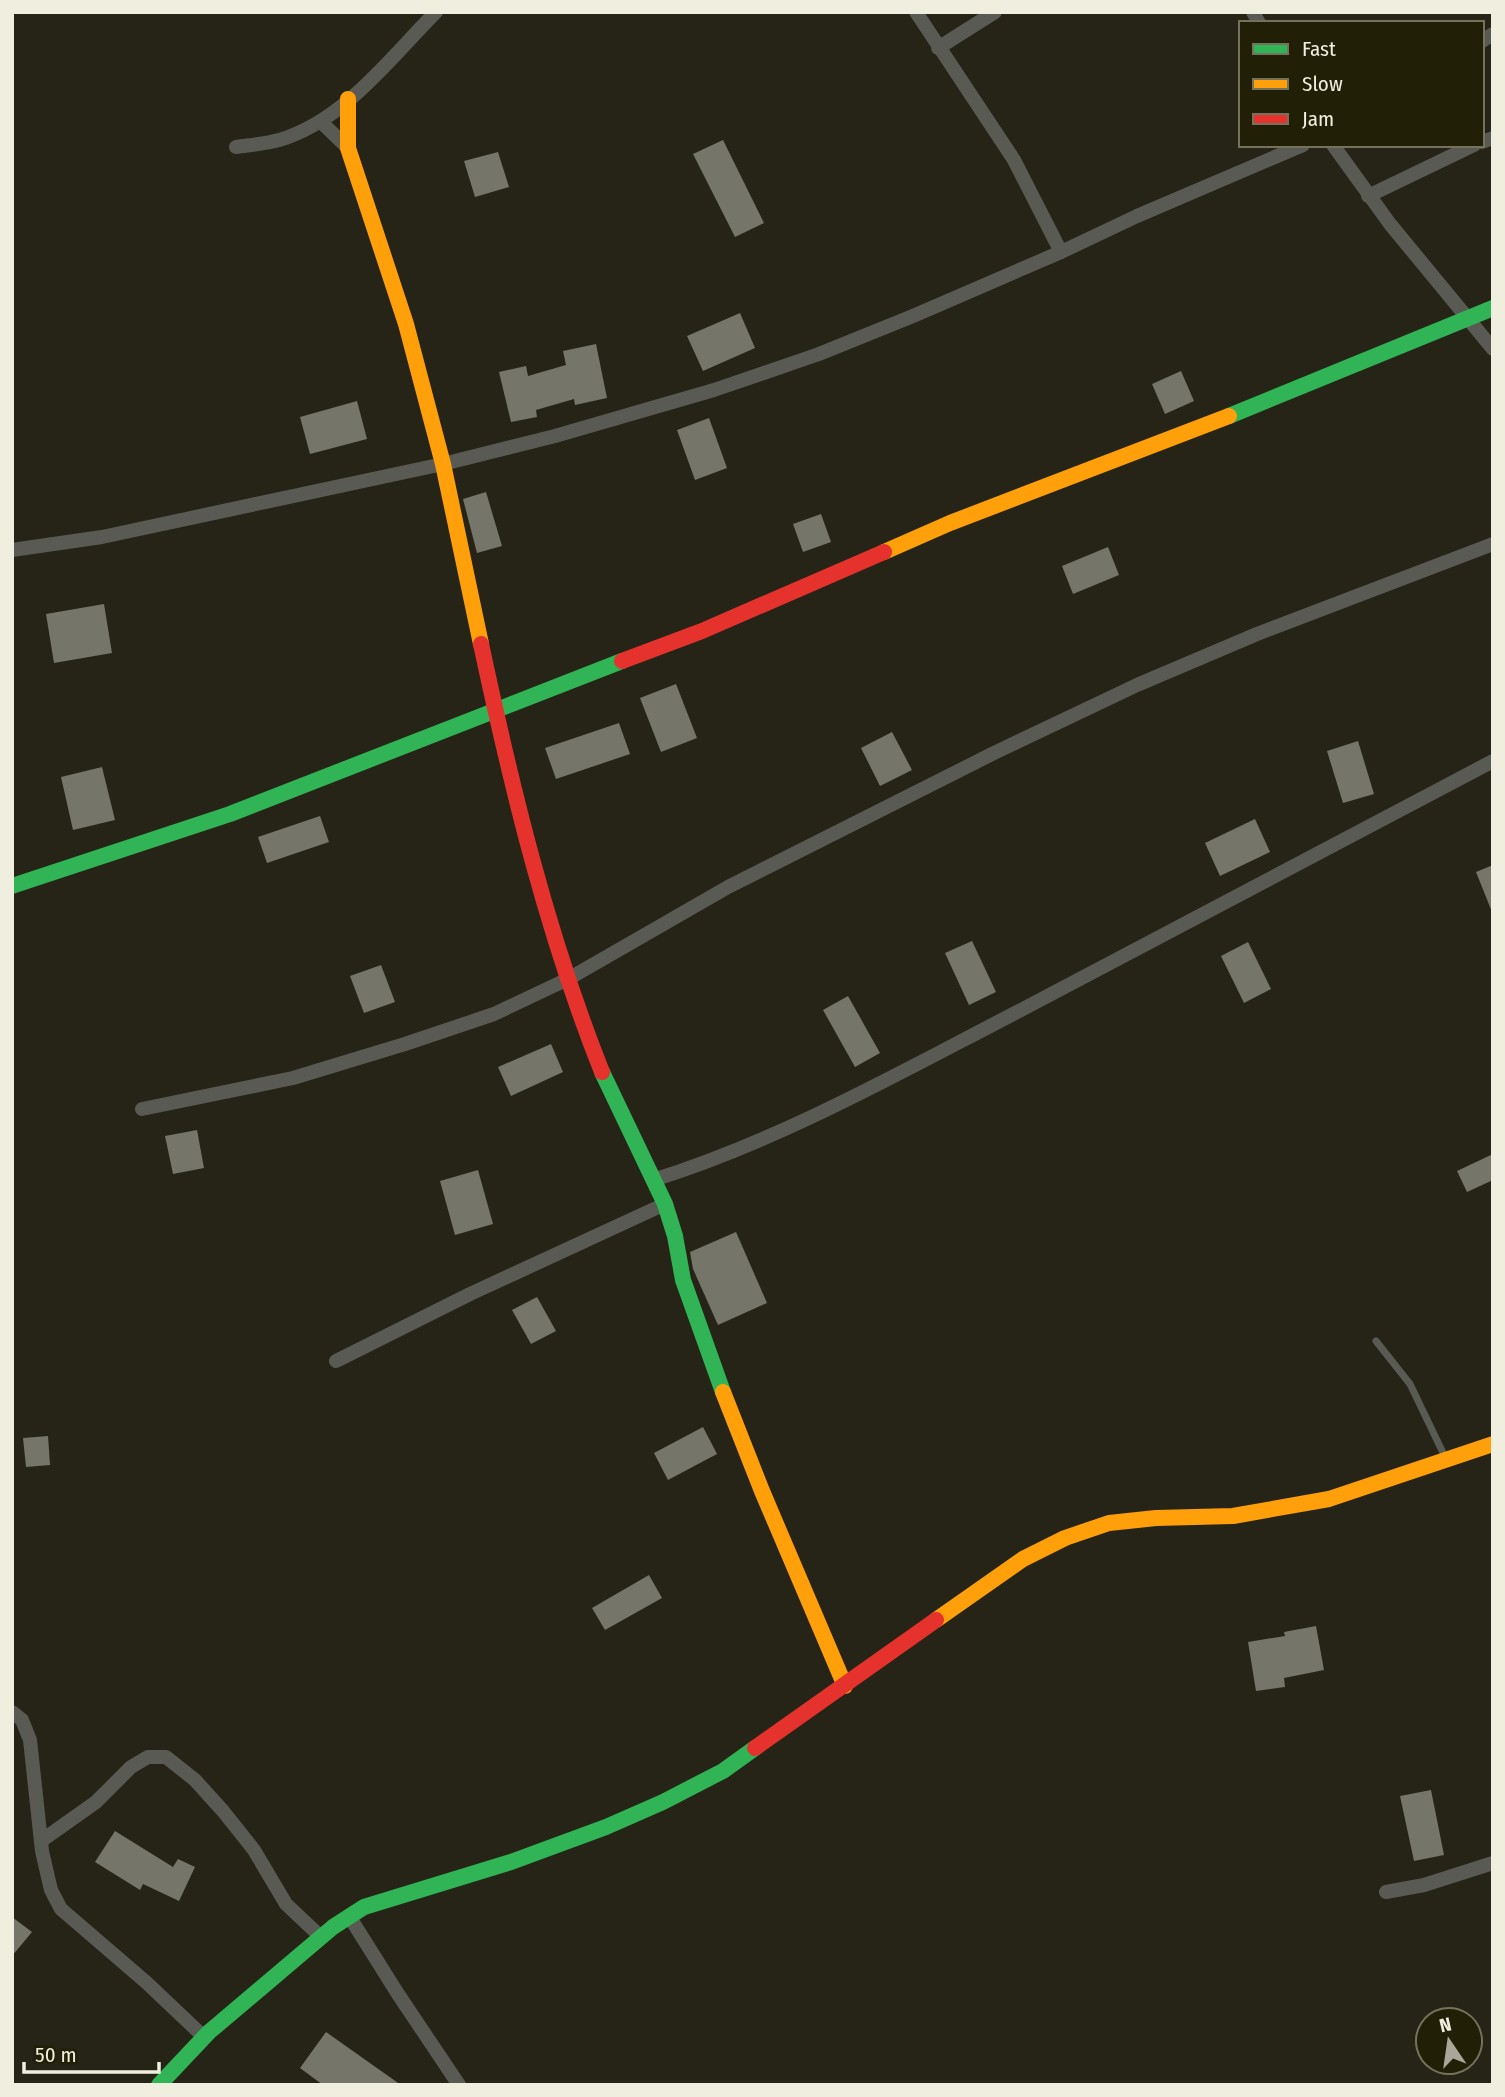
<svg xmlns="http://www.w3.org/2000/svg" width="1505" height="2097" viewBox="0 0 1505 2097" font-family="'Fira Sans Condensed',sans-serif">
<style>
.building{fill:#76756a}
.lines{fill:none;stroke-linecap:round;stroke-linejoin:round}
.lane{stroke:#5a5a54;stroke-width:7}
.street{stroke:#5a5a54;stroke-width:14}
.fast{stroke:#30b455;stroke-width:16}
.slow{stroke:#ff9f0a;stroke-width:16}
.jam{stroke:#e5322d;stroke-width:16}
</style>
<rect width="100%" height="100%" fill="#252417"/>
<g class="building">
<polygon points="723,140 764,223 735,237 693,154"/>
<polygon points="498,152 509,187 475,197 464,161"/>
<polygon points="740,313 755,348 703,371 687,336"/>
<polygon points="596,344 607,398 575,405 574,399 536,410 537,417 511,422 499,372 526,366 528,376 566,365 563,351"/>
<polygon points="1181,371 1194,401 1165,414 1152,384"/>
<polygon points="357,401 367,439 310,454 300,417"/>
<polygon points="709,418 727,468 695,480 677,430"/>
<polygon points="486,492 502,546 477,553 463,499"/>
<polygon points="821,514 831,542 803,552 793,524"/>
<polygon points="1108,547 1119,575 1073,594 1062,566"/>
<polygon points="104,604 112,653 54,663 46,614"/>
<polygon points="676,684 697,738 661,752 640,698"/>
<polygon points="619,723 630,754 556,779 545,748"/>
<polygon points="892,732 912,770 880,786 861,748"/>
<polygon points="1358,741 1374,794 1343,803 1327,751"/>
<polygon points="102,767 115,820 73,830 61,777"/>
<polygon points="320,816 329,842 267,863 258,837"/>
<polygon points="1255,819 1270,852 1220,876 1205,843"/>
<polygon points="1493,865 1493,912 1492,912 1476,872"/>
<polygon points="972,941 996,992 969,1005 945,953"/>
<polygon points="1248,942 1271,989 1244,1003 1221,956"/>
<polygon points="381,965 395,1002 364,1013 350,976"/>
<polygon points="848,996 880,1053 855,1067 823,1010"/>
<polygon points="551,1044 563,1072 511,1096 498,1067"/>
<polygon points="197,1130 204,1168 173,1174 165,1136"/>
<polygon points="1493,1154 1493,1180 1467,1192 1457,1171"/>
<polygon points="478,1170 493,1224 455,1235 440,1181"/>
<polygon points="736,1232 767,1303 718,1325 693,1269 690,1252"/>
<polygon points="537,1297 556,1331 531,1344 512,1310"/>
<polygon points="703,1427 717,1454 668,1480 654,1453"/>
<polygon points="48,1436 50,1465 26,1467 23,1438"/>
<polygon points="649,1575 662,1598 605,1630 592,1608"/>
<polygon points="1316,1626 1324,1670 1284,1678 1285,1687 1256,1691 1248,1642 1285,1636 1284,1632"/>
<polygon points="1431,1790 1444,1855 1414,1861 1400,1796"/>
<polygon points="115,1831 173,1867 178,1859 195,1867 179,1901 143,1884 140,1890 95,1862"/>
<polygon points="12,1917 32,1932 12,1956"/>
<polygon points="326,2032 401,2085 323,2085 300,2068"/>
</g>
<g class="lines">
<polyline class="lane" points="1376,1341 1410,1384 1446,1459"/>
<g class="street">
<polyline points="916,12 1014,160 1061,252"/>
<polyline points="1253,12 1259,23"/>
<polyline points="1482,41 1493,34"/>
<polyline points="938,48 995,12"/>
<polyline points="321,122 348,148"/>
<polyline points="1482,142 1493,138"/>
<polyline points="1333,145 1390,224 1493,349"/>
<path d="M 236,147 C 250,145 265,144 279,140 C 344,121 390,58 436,12"/>
<polyline points="1368,196 1474,145"/>
<polyline points="12,550 102,537 443,464 555,436 714,390 819,354 913,316 1061,252 1137,216 1303,145"/>
<polyline points="142,1109 293,1078 405,1044 494,1014 568,979 728,887 994,753 1137,685 1257,634 1493,544"/>
<path d="M 653,1180 C 781,1140 901,1072 1019,1011 C 1177,928 1335,845 1493,761"/>
<polyline points="336,1361 470,1294 665,1204"/>
<polyline points="12,1712 22,1720 30,1740 42,1851 51,1890 61,1909 147,1983 204,2037"/>
<polyline points="41,1841 96,1802 131,1767 148,1757 166,1757 195,1780 223,1811 254,1850 286,1904 321,1937"/>
<polyline points="1386,1892 1424,1885 1493,1863"/>
<polyline points="349,1916 398,1994 459,2085"/>
</g>
<g class="fast">
<polyline points="1229,416 1493,308"/>
<polyline points="12,886 230,814 622,661"/>
<polyline points="602,1072 665,1204 675,1236 683,1280 723,1392"/>
<polyline points="159,2085 209,2032 333,1927 364,1907 511,1862 606,1827 663,1802 723,1771 755,1748"/>
</g>
<g class="slow">
<polyline points="348,99 348,148 406,324 443,464 481,644"/>
<polyline points="884,552 950,523 1229,416"/>
<polyline points="723,1392 762,1491 845,1686"/>
<polyline points="936,1620 1023,1559 1065,1538 1109,1523 1156,1518 1233,1516 1329,1499 1493,1444"/>
</g>
<g class="jam">
<path d="M 481,644 C 512,789 547,934 602,1072"/>
<polyline points="622,661 702,631 884,552"/>
<polyline points="755,1748 936,1620"/>
</g>
</g>
<rect width="1505" height="2097" fill="none" stroke="#efeedf" stroke-width="28"/>
<rect x="1239" y="21" width="245" height="126" fill="#221f07" stroke="#74725d" stroke-width="2"/>
<rect x="1253" y="44" width="35" height="10" fill="#30b455" stroke="#74725d" stroke-width="2"/>
<text x="1302" y="56" font-size="21" fill="#efeedf">Fast</text>
<rect x="1253" y="79" width="35" height="10" fill="#ff9f0a" stroke="#74725d" stroke-width="2"/>
<text x="1302" y="91" font-size="21" fill="#efeedf">Slow</text>
<rect x="1253" y="114" width="35" height="10" fill="#e5322d" stroke="#74725d" stroke-width="2"/>
<text x="1302" y="126" font-size="21" fill="#efeedf">Jam</text>
<g transform="translate(1449 2041) rotate(347)"><circle r="33" fill="#221f07" stroke="#74725d" stroke-width="2"/>
<path d="M0-5L12 26L0 18L-12 26Z" fill="#a8a799"/>
<text y="-10" font-size="19" font-weight="bold" text-anchor="middle" fill="#efeedf">N</text>
</g>
<path d="M24 2062v10h135v-10" fill="none" stroke="#efeedf" stroke-width="3.5"/>
<text x="35" y="2062" font-size="21" fill="#efeedf" stroke="#221f07" stroke-width="5" paint-order="stroke">50 m</text>
</svg>
